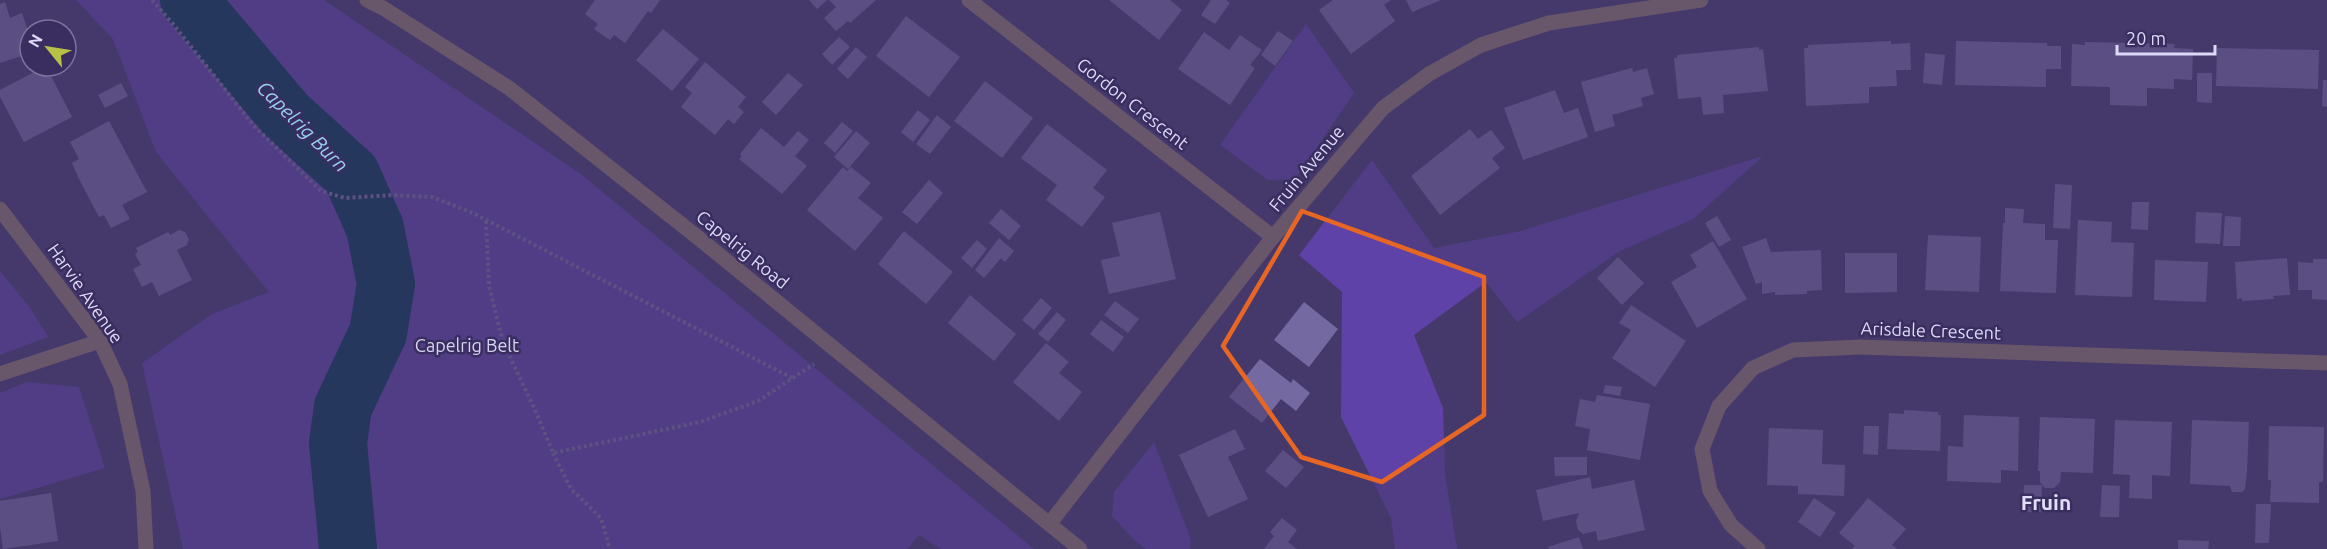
<svg xmlns="http://www.w3.org/2000/svg" width="2327" height="549" viewBox="0 0 2327 549" font-family="Ubuntu,sans-serif">
<style>
.green{fill:#5f42a7}
.lines{fill:none;stroke-linecap:round;stroke-linejoin:round}
.river{stroke:#00354c;stroke-width:58}
.building{fill:#7469a1}
.path{stroke:#7a709c;stroke-width:4;stroke-dasharray:3 3;stroke-linecap:butt}
.minor{stroke:#937a6b;stroke-width:15}
.marked{fill:none;stroke:#e76624;stroke-width:4.5;stroke-linejoin:round}
.labels{text-anchor:middle;dominant-baseline:central;stroke-width:5;stroke-linejoin:round;paint-order:stroke}
.street-label{font-size:18px;fill:#ded9f8;stroke:#3a2e60}
.park-label{font-size:18px;fill:#d8d4f0;stroke:#3a2e60}
.water-label{font-size:20px;font-style:italic;fill:#94d1f2;stroke:#3a2e60}
.quarter-label{font-size:21px;font-weight:bold;fill:#e1def7;stroke:#3a2e60}
</style>
<rect width="100%" height="100%" fill="#45396c"/>
<g class="green">
<polygon points="76,0 324,0 582,175 1034,549 941,549 919,535 907,549 183,549 142,363 212,314 269,292 156,152 113,39"/>
<polygon points="1306,24 1354,93 1295,179 1268,180 1220,145"/>
<polygon points="1763,156 1693,219 1620,251 1517,322 1486,282 1414,335 1443,408 1445,474 1457,549 1395,549 1391,518 1341,417 1342,292 1299,255 1372,160 1434,248 1521,231"/>
<polygon points="0,271 31,309 48,337 0,355"/>
<polygon points="27,382 79,387 105,468 0,499 0,393"/>
<polygon points="1154,442 1191,540 1190,549 1146,549 1134,540 1112,516 1114,492"/>
</g>
<g class="lines">
<polyline class="river" points="189,0 286,115 351,174 375,228 386,284 378,333 343,407 338,443 348,549"/>
</g>
<g class="building">
<polygon points="595,0 660,0 651,13 648,11 625,43 614,35 610,40 594,29 598,24 585,14"/>
<polygon points="809,0 827,0 817,9"/>
<polygon points="829,0 876,0 850,23 848,21 836,31 824,18 836,7"/>
<polygon points="1109,0 1170,0 1182,10 1159,40"/>
<polygon points="1211,0 1226,0 1230,3 1215,24 1201,15"/>
<polygon points="1333,0 1391,0 1384,5 1395,21 1351,54 1319,10"/>
<polygon points="1406,0 1441,0 1412,12"/>
<polygon points="5,2 10,18 22,13 30,37 30,53 0,63 0,4"/>
<polygon points="906,16 960,57 929,97 876,56"/>
<polygon points="663,29 699,59 672,91 636,60"/>
<polygon points="1278,31 1293,41 1275,66 1261,55"/>
<polygon points="1204,32 1229,50 1240,35 1262,50 1250,65 1255,68 1230,105 1178,69"/>
<polygon points="839,37 850,47 832,65 822,54"/>
<polygon points="1891,41 1891,44 1910,43 1911,70 1896,70 1897,86 1869,87 1869,103 1806,106 1804,48 1808,48 1808,45"/>
<polygon points="1956,41 2047,43 2047,46 2061,46 2061,69 2046,69 2046,87 1955,85"/>
<polygon points="2085,42 2175,44 2174,48 2193,49 2192,80 2174,79 2174,89 2147,88 2147,106 2110,105 2110,87 2071,86 2072,44 2085,45"/>
<polygon points="856,47 867,57 848,79 837,69"/>
<polygon points="1759,47 1759,50 1763,49 1768,91 1723,95 1724,113 1703,115 1701,97 1678,99 1674,58 1677,58 1677,55"/>
<polygon points="2217,48 2319,50 2318,89 2216,86"/>
<polygon points="1925,53 1945,55 1942,85 1923,83"/>
<polygon points="705,62 746,97 738,107 744,112 734,124 728,119 715,135 681,107 692,93 685,87"/>
<polygon points="46,66 72,117 24,142 0,97 0,90"/>
<polygon points="1632,68 1633,72 1647,68 1654,94 1641,98 1643,106 1612,115 1615,126 1595,132 1581,82"/>
<polygon points="788,73 803,85 776,115 762,102"/>
<polygon points="2197,73 2212,73 2212,103 2197,102"/>
<polygon points="2323,80 2327,80 2327,107 2322,106"/>
<polygon points="985,81 1033,118 1002,158 954,121"/>
<polygon points="121,83 128,96 105,108 98,95"/>
<polygon points="1555,90 1564,113 1578,108 1588,137 1523,160 1504,108"/>
<polygon points="918,110 930,120 913,142 901,132"/>
<polygon points="937,115 951,127 930,154 916,144"/>
<polygon points="109,121 147,192 122,205 130,219 111,228 104,215 99,217 79,179 72,163 79,159 70,142"/>
<polygon points="842,122 853,131 835,153 824,143"/>
<polygon points="1047,124 1107,170 1093,188 1105,197 1082,227 1046,200 1057,185 1021,158"/>
<polygon points="761,128 784,147 798,131 809,140 795,156 807,166 782,194 739,159 742,156 740,154"/>
<polygon points="1470,129 1478,139 1491,130 1505,148 1492,158 1500,168 1440,215 1411,176"/>
<polygon points="856,131 870,143 848,169 834,157"/>
<polygon points="843,167 847,171 851,167 871,183 858,198 883,218 855,251 807,210"/>
<polygon points="929,180 943,193 917,224 902,212"/>
<polygon points="2055,184 2072,185 2070,229 2053,228"/>
<polygon points="2132,202 2149,202 2148,230 2131,229"/>
<polygon points="2005,208 2024,209 2023,223 2045,224 2045,240 2058,240 2056,293 2000,291 2003,223 2005,223"/>
<polygon points="1001,209 1021,226 1009,240 989,223"/>
<polygon points="1160,212 1176,279 1109,294 1101,260 1120,256 1112,223"/>
<polygon points="2196,212 2222,213 2220,244 2195,243"/>
<polygon points="1717,216 1731,240 1719,247 1705,223"/>
<polygon points="2225,216 2241,217 2240,246 2223,246"/>
<polygon points="2078,220 2112,222 2111,242 2134,243 2132,297 2075,295"/>
<polygon points="179,230 185,232 189,239 187,245 177,250 192,280 159,296 152,282 142,287 133,269 141,265 135,254 138,252 136,248 168,232 170,235"/>
<polygon points="904,231 953,272 926,304 878,264"/>
<polygon points="1928,235 1981,237 1979,292 1925,290"/>
<polygon points="999,238 1014,251 1005,262 1001,258 984,278 975,270"/>
<polygon points="1766,238 1771,252 1821,250 1822,290 1807,291 1807,294 1775,295 1775,292 1762,294 1762,282 1756,284 1742,247"/>
<polygon points="977,240 987,249 972,268 961,258"/>
<polygon points="1713,241 1747,299 1697,328 1671,282 1697,267 1690,255"/>
<polygon points="1845,253 1897,253 1897,292 1845,293"/>
<polygon points="1618,257 1644,283 1622,305 1597,278"/>
<polygon points="2287,258 2290,295 2273,296 2274,299 2242,301 2242,298 2237,299 2235,262"/>
<polygon points="2313,259 2327,259 2327,300 2312,299 2312,290 2298,290 2298,262 2313,263"/>
<polygon points="2155,260 2208,262 2206,302 2154,300"/>
<polygon points="970,295 1016,334 994,361 948,323"/>
<polygon points="1041,298 1052,308 1034,330 1022,320"/>
<polygon points="1115,301 1139,319 1128,333 1104,315"/>
<polygon points="1304,302 1338,329 1309,367 1274,340"/>
<polygon points="1631,305 1686,341 1655,387 1612,358 1631,330 1619,323"/>
<polygon points="1057,312 1066,320 1048,342 1038,334"/>
<polygon points="1101,320 1124,337 1113,352 1090,334"/>
<polygon points="1046,343 1069,362 1059,373 1082,392 1059,421 1013,382"/>
<polygon points="1260,359 1291,383 1293,379 1310,393 1296,411 1281,399 1262,423 1229,397"/>
<polygon points="1605,385 1622,387 1620,396 1603,393"/>
<polygon points="1597,395 1650,404 1640,460 1587,450 1590,429 1575,426 1580,399 1595,402"/>
<polygon points="1904,410 1938,412 1938,415 1941,415 1940,451 1887,449 1889,413 1904,414"/>
<polygon points="1964,415 2019,417 2018,471 2001,470 2001,483 1947,481 1948,446 1963,447"/>
<polygon points="2040,417 2095,419 2093,473 2061,472 2060,482 2054,488 2045,488 2040,482 2040,471 2038,471"/>
<polygon points="2115,420 2172,422 2170,476 2152,475 2152,499 2129,498 2130,475 2113,474"/>
<polygon points="2192,420 2249,422 2247,472 2245,489 2242,492 2232,492 2230,486 2190,484"/>
<polygon points="1864,426 1879,426 1878,455 1863,454"/>
<polygon points="2269,426 2324,427 2323,482 2319,482 2319,503 2270,502 2271,480 2268,480"/>
<polygon points="1769,428 1823,430 1822,464 1845,465 1844,496 1798,494 1798,486 1767,485"/>
<polygon points="1235,429 1245,449 1228,457 1248,499 1208,517 1179,455"/>
<polygon points="1283,450 1304,467 1286,488 1265,471"/>
<polygon points="1554,457 1587,457 1587,475 1555,476"/>
<polygon points="1590,477 1592,489 1634,480 1645,530 1598,541 1596,531 1583,534 1578,530 1576,521 1579,513 1543,521 1536,490"/>
<polygon points="2024,485 2042,485 2041,512 2023,512"/>
<polygon points="2102,485 2120,486 2119,517 2100,517"/>
<polygon points="51,493 58,541 3,549 0,527 0,501"/>
<polygon points="1814,498 1836,513 1820,537 1798,522"/>
<polygon points="1868,498 1906,529 1892,545 1897,549 1852,549 1855,546 1839,533"/>
<polygon points="2256,504 2271,504 2269,543 2255,543"/>
<polygon points="1282,518 1297,530 1288,542 1297,549 1264,549 1274,536 1270,532"/>
<polygon points="1579,537 1583,549 1549,549 1548,547"/>
<polygon points="2178,540 2209,541 2208,549 2178,549"/>
</g>
<g class="lines">
<g class="path">
<polyline points="152,0 173,24 254,126 321,191 345,198 393,195 432,197 473,213 792,378"/>
<polyline points="486,221 489,286 503,342 536,412 553,453 700,422 758,401 814,364"/>
<polyline points="553,453 571,489 601,518 610,549"/>
</g>
<g class="minor">
<polyline points="367,0 383,8 509,88 696,236 1080,549"/>
<polyline points="969,0 1273,237"/>
<polyline points="0,209 100,341 120,384 143,491 146,549"/>
<polyline points="0,374 100,341"/>
<polyline points="1050,523 1273,237 1383,108 1429,74 1481,45 1549,23 1701,0"/>
<polyline points="1758,549 1731,525 1710,491 1702,449 1719,406 1753,368 1793,350 1860,347 2327,363"/>
</g>
</g>
<path d="M0 0H2327V549H0ZM 1302,211 L 1484,277 L 1484,415 L 1382,482 L 1301,457 L 1223,346 Z" fill="#45396c" fill-opacity=".55" fill-rule="evenodd"/>
<path class="marked" d="M 1302,211 L 1484,277 L 1484,415 L 1382,482 L 1301,457 L 1223,346 Z"/>
<g class="labels">
<g class="street-label">
<text transform="translate(1133 103) rotate(38)">Gordon Crescent</text>
<text transform="translate(1306 168) rotate(-50)">Fruin Avenue</text>
<text transform="translate(743 249) rotate(39)">Capelrig Road</text>
<text transform="translate(86 293) rotate(55)">Harvie Avenue</text>
<text transform="translate(1931 330) rotate(2)">Arisdale Crescent</text>
</g>
<g class="park-label">
<text x="467" y="345">Capelrig Belt</text>
</g>
<g class="water-label">
<text transform="translate(303 126) rotate(45)">Capelrig Burn</text>
</g>
<g class="quarter-label">
<text x="2046" y="502">Fruin</text>
</g>
</g>
<g transform="translate(48 48) rotate(300)"><circle r="28" fill="#3a2e60" stroke="#7c729d" stroke-width="1.5"/>
<path d="M0-4.5L10 22L0 15L-10 22Z" fill="#b9c046"/>
<text y="-9" font-size="16" font-weight="bold" text-anchor="middle" fill="#ded9f8">N</text>
</g>
<path d="M2117 45v9h98v-9" fill="none" stroke="#ded9f8" stroke-width="3"/>
<text x="2126" y="45" font-size="18" fill="#ded9f8" stroke="#3a2e60" stroke-width="4.5" paint-order="stroke">20 m</text>
</svg>
